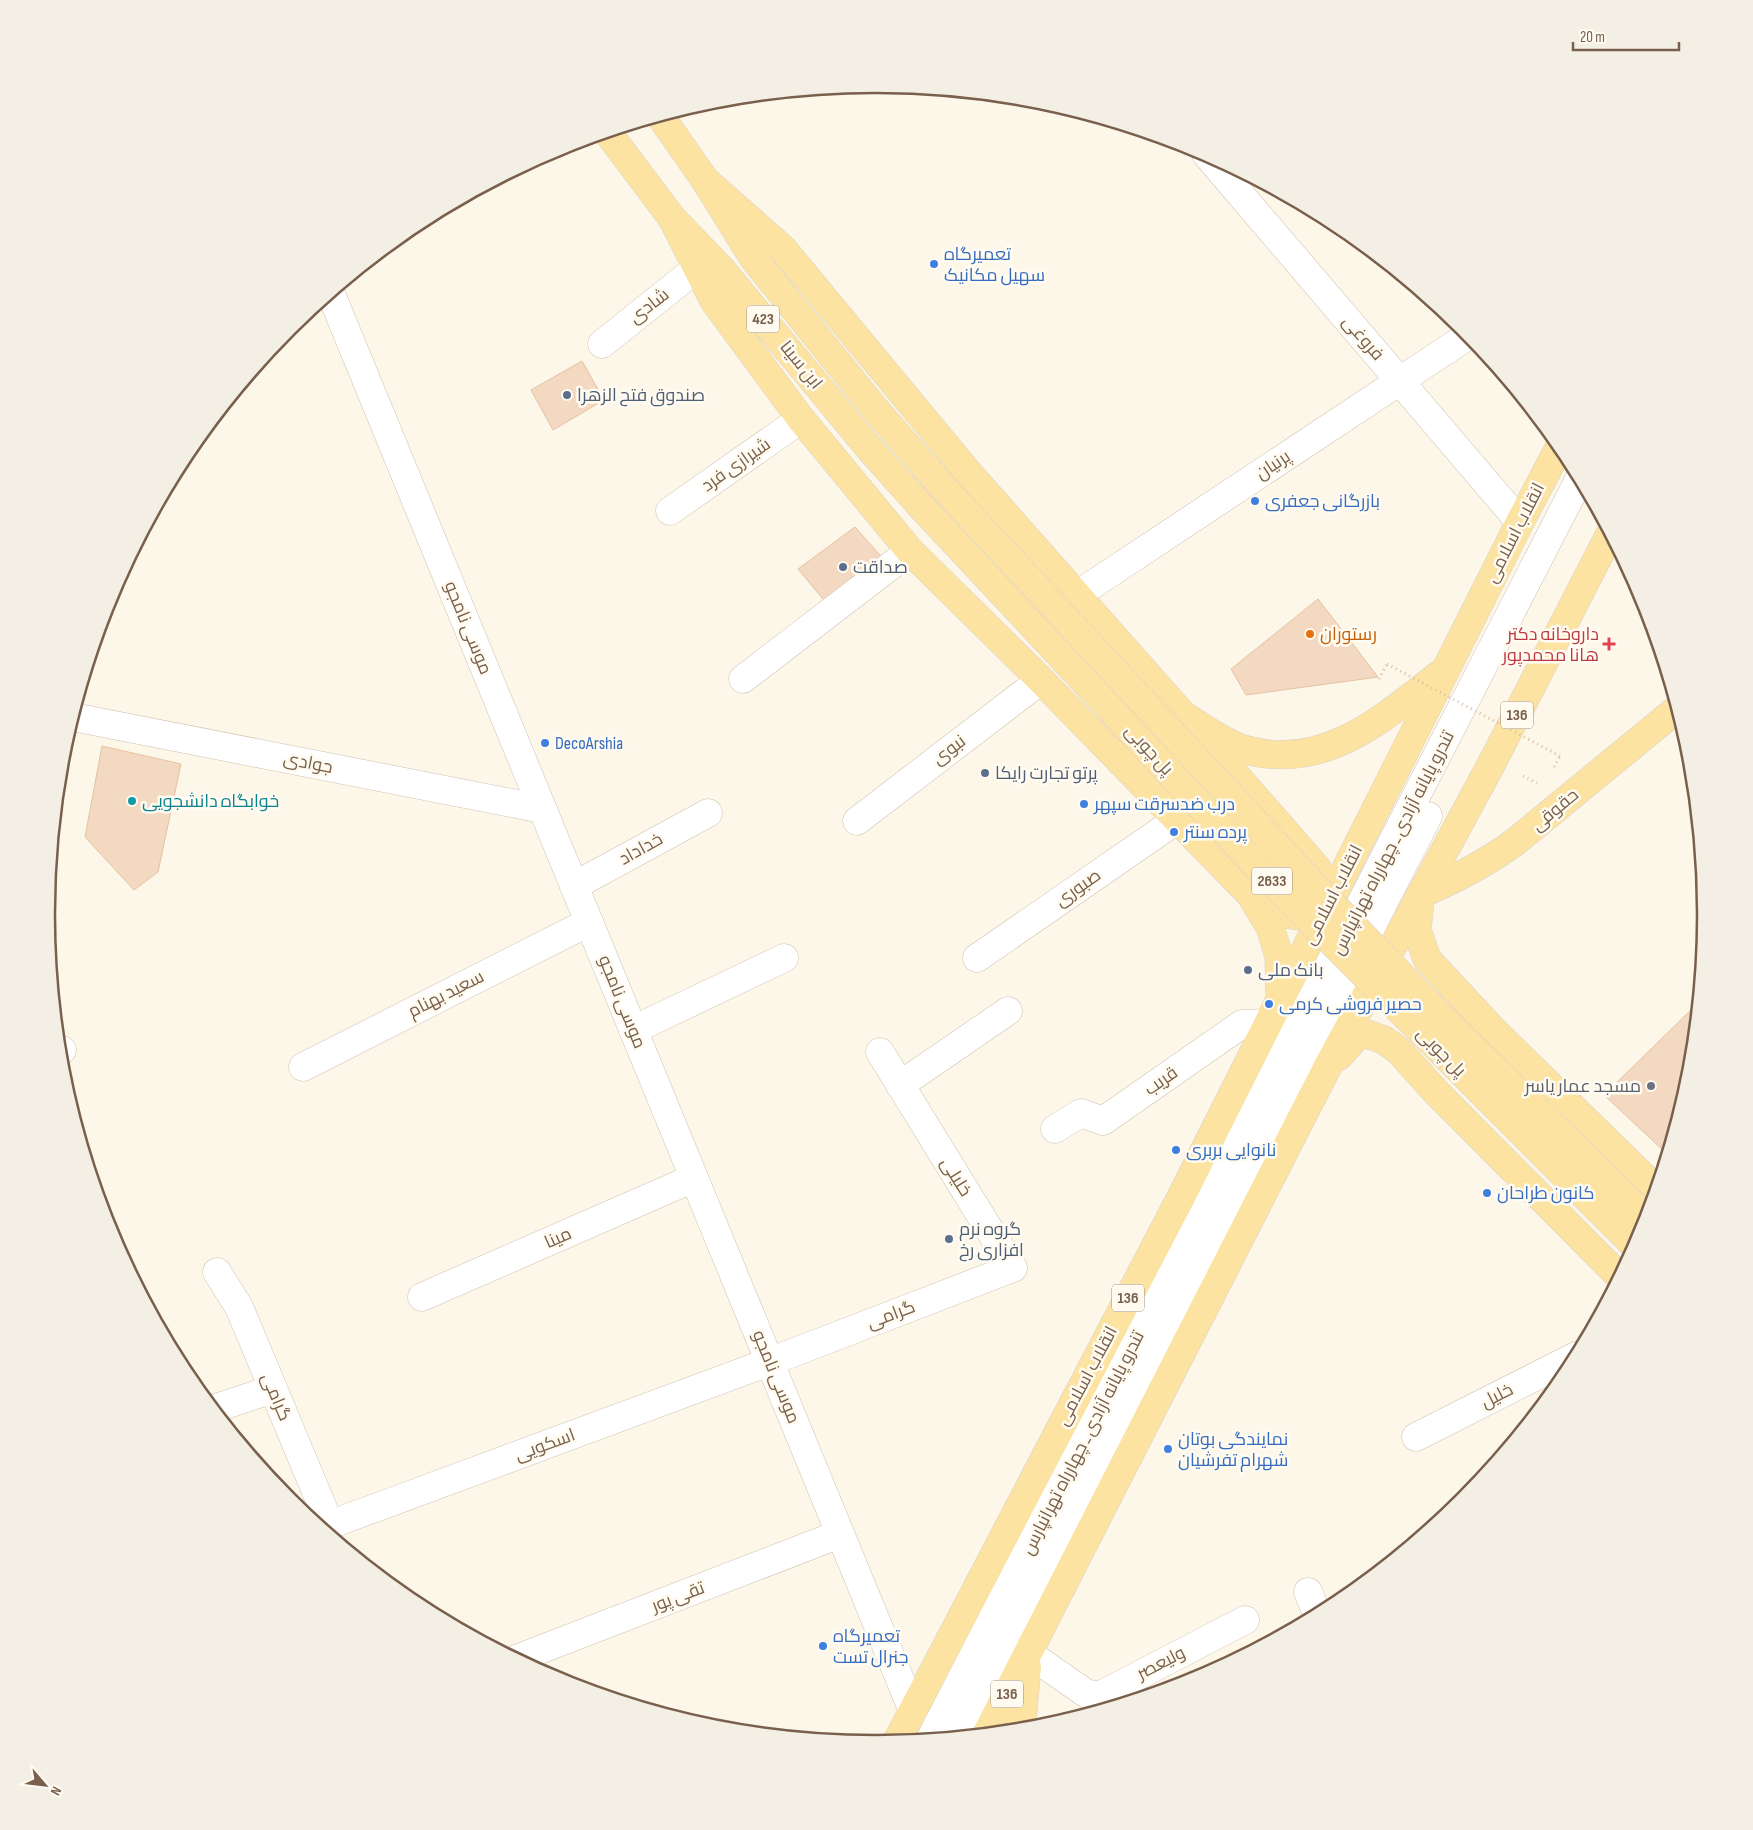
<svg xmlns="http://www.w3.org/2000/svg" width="1753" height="1830" viewBox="0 0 1753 1830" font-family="'Sofia Sans Condensed',Cairo,sans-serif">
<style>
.building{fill:#f3d9c1;stroke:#e6c2a1}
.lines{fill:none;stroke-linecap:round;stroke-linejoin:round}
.minor-casing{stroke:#d0c0ae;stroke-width:29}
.major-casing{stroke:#d9d2cd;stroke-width:29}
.path{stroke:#d9bda3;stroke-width:3;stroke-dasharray:1 4;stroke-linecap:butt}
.minor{stroke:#fff;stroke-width:28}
.major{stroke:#fce3a2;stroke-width:28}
.major-bridge-casing{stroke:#d9d2cd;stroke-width:29;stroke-linecap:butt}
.path-bridge{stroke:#d9bda3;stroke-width:3;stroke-dasharray:1 4;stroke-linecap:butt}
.major-bridge{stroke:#fce3a2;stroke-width:28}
.shop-dot{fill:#3f7fe0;stroke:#fffbf1;stroke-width:2}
.service-dot{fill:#5c6f8a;stroke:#fffbf1;stroke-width:2}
.food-dot{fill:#e8710a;stroke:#fffbf1;stroke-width:2}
.health-dot{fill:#e0444e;stroke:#fffbf1;stroke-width:2}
.culture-dot{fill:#0f9aa8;stroke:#fffbf1;stroke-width:2}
.worship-dot{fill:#6b7280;stroke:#fffbf1;stroke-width:2}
.labels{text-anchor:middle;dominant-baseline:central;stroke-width:5;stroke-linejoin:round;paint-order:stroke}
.shield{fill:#fffbf1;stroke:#a18e7e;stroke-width:1}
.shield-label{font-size:16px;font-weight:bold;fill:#79604c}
.shop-label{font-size:18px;fill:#366cbe;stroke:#fffbf1;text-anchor:start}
.street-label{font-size:18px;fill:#79604c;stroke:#fffbf1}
.service-label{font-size:18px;fill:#4e5e75;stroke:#fffbf1;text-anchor:start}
.food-label{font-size:18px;fill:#c56008;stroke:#fffbf1;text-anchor:start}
.health-label{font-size:18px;fill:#be3a42;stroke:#fffbf1;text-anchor:end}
.culture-label{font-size:18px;fill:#0d838f;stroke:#fffbf1;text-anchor:start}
.worship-label{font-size:18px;fill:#5b616d;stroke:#fffbf1;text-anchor:end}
.rim{fill:none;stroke:#79604c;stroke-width:2.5}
</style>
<rect width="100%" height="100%" fill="#fdf7ea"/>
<g class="building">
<polygon points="582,361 604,400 553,430 531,390"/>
<polygon points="855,527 888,564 832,610 798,569"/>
<polygon points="1318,599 1378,677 1246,695 1231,669"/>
<polygon points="102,746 181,764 158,872 134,890 85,837"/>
<polygon points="1698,1003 1691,1077 1667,1154 1604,1095"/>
</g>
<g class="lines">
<g class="minor-casing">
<g id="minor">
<polyline points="1206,154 1520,522"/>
<polyline points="331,294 913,1711"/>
<polyline points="602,344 697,268"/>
<polyline points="670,511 801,419"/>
<polyline points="1077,595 1469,335"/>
<polyline points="743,679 910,551"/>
<polyline points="73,717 542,809"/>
<polyline points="857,821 1041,680"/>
<polyline points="574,886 708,813"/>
<polyline points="977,958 1178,819"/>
<polyline points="633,1030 784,958"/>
<polyline points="60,1052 62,1050"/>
<polyline points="303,1067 589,922"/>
<polyline points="900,1085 1008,1011"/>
<polyline points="1055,1129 1081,1113 1103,1121 1242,1024 1269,1023"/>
<polyline points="217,1272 239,1307 330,1525"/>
<polyline points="422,1297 694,1178"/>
<polyline points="213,1409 273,1389"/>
<polyline points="1416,1437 1578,1355"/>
<polyline points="321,1528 769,1362 1013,1268 880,1052"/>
<polyline points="1308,1592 1318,1616"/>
<polyline points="1028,1653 1087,1694 1101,1695 1245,1620"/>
<polyline points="516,1659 840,1534"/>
<polyline points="955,1738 1428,816"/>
<polyline points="930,1740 1580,478"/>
</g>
</g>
<g class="major-casing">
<g id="major">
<polyline points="661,117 705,180 754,259 875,409 941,485"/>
<polyline points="608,133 672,218 722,270 869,448 919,504"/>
<path d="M 705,180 L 783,249 L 966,470 L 1183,715 C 1202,727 1222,742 1243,749 C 1323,773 1382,719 1440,674"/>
<polyline points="672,218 714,301 801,419 910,551 1041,680 1248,892 1278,913 1298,916 1313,908 1321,889 1317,868 1183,715"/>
<path d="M 1421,894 C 1456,879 1485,864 1515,842 L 1677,709"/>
<polyline points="1253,899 1270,927 1279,956 1280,998"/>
<polyline points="1420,901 1417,930 1427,959 1494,1031 1657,1190"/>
<polyline points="1339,1056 1356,1037 1367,1034 1384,1040 1399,1051 1436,1092 1620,1277"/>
<polyline points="1021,1731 1027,1667"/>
<polyline points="986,1735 1327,1068 1493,761 1610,534"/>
<polyline points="896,1743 1180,1199 1520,522 1560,446"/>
</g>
</g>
<g class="path">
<polyline points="1379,679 1387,664"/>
<polyline points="1554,767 1560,756"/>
<polyline points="1523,776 1537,783"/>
</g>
<use href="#minor" class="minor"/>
<use href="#major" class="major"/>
<g class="major-bridge-casing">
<g id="major-bridge">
<polyline points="941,485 1304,875 1451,1027 1648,1219"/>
<polyline points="919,504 1269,879 1636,1247"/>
</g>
</g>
<polyline class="path-bridge" points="1387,664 1560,756"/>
<use href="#major-bridge" class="major-bridge"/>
</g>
<g class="shop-dot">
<circle cx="934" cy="264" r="5"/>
<circle cx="1255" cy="501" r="5"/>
<circle cx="545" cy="743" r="5"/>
<circle cx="1084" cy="804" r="5"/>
<circle cx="1174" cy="832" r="5"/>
<circle cx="1269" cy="1004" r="5"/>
<circle cx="1176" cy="1150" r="5"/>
<circle cx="1487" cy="1193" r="5"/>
<circle cx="1168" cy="1449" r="5"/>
<circle cx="823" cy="1646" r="5"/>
</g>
<g class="service-dot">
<circle cx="567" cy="395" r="5"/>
<circle cx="843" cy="567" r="5"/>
<circle cx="985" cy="773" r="5"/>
<circle cx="1248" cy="970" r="5"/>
<circle cx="949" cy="1239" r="5"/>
</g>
<circle class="food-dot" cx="1310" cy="634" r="5"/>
<path class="health-dot" d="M1606.5 636.5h5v5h5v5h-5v5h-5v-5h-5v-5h5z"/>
<circle class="culture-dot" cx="132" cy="801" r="5"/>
<circle class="worship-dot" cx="1651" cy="1086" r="5"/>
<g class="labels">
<g class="shield">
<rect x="747" y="305.5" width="32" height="27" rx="4"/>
<rect x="1501" y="701.5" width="32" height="27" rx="4"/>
<rect x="1252" y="867.5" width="40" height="27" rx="4"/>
<rect x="1112" y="1284.5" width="32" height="27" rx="4"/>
<rect x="991" y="1680.5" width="32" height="27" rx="4"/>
</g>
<g class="shield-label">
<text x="763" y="319">423</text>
<text x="1517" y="715">136</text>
<text x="1272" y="881">2633</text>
<text x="1128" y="1298">136</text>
<text x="1007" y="1694">136</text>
</g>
<g class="shop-label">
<text x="944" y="254">تعمیرگاه<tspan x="944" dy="21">سهیل مکانیک</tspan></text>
<text x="1265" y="501">بازرگانی جعفری</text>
<text x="555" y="743">DecoArshia</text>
<text x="1094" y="804">درب ضدسرقت سپهر</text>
<text x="1184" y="832">پرده سنتر</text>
<text x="1279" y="1004">حصیر فروشی کرمی</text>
<text x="1186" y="1150">نانوایی بربری</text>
<text x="1497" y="1193">کانون طراحان</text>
<text x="1178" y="1439">نمایندگی بوتان<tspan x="1178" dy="21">شهرام تفرشیان</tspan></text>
<text x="833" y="1636">تعمیرگاه<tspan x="833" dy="21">جنرال تست</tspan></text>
</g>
<g class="street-label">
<text transform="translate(649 306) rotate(-38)">شادی</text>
<text transform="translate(1363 338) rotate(49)">فروغی</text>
<text transform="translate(801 365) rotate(51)">ابن سینا</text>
<text transform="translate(736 465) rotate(-35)">شیرازی فرد</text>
<text transform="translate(1273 465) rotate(-34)">پرنیان</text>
<text transform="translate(1515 533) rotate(-63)">انقلاب اسلامی</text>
<text transform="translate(468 628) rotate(68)">موسی نامجو</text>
<text transform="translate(949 750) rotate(-37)">نبوی</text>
<text transform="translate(1149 750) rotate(47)">پل چوبی</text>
<text transform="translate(308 763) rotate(11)">جوادی</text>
<text transform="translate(1555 810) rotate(-40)">حقوقی</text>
<text transform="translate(1393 843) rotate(-63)">تندرو پایانه آزادی ـ چهارراه تهرانپارس</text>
<text transform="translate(641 849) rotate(-29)">خداداد</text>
<text transform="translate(1078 888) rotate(-35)">صبوری</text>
<text transform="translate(1333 895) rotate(-63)">انقلاب اسلامی</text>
<text transform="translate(446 994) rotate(-27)">سعید بهنام</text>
<text transform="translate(622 1002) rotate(68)">موسی نامجو</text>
<text transform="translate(1441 1052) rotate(45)">پل چوبی</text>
<text transform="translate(1161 1081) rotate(-35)">قریب</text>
<text transform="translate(956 1177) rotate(58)">خلیلی</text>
<text transform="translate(558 1238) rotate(-24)">مینا</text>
<text transform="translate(891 1315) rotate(-21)">گرامی</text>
<text transform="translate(1087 1376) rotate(-62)">انقلاب اسلامی</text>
<text transform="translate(776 1377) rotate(68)">موسی نامجو</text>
<text transform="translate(1497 1396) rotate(-27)">خلیل</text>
<text transform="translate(276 1397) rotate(67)">گرامی</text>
<text transform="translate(1083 1443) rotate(-63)">تندرو پایانه آزادی ـ چهارراه تهرانپارس</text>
<text transform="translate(545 1445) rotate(-20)">اسکویی</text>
<text transform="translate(678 1597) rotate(-21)">تقی پور</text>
<text transform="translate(1161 1663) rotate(-27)">ولیعصر</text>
</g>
<g class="service-label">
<text x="577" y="395">صندوق فتح الزهرا</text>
<text x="853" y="567">صداقت</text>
<text x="995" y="773">پرتو تجارت رایکا</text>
<text x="1258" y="970">بانک ملی</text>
<text x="959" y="1229">گروه نرم<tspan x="959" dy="21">افزاری رخ</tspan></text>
</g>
<g class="food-label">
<text x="1320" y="634">رستوران</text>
</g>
<g class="health-label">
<text x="1599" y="634">داروخانه دکتر<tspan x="1599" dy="21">هانا محمدپور</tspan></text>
</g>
<g class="culture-label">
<text x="142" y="801">خوابگاه دانشجویی</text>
</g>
<g class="worship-label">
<text x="1641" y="1086">مسجد عمار یاسر</text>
</g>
</g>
<path d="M0 0H1753V1830H0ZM55 914a821 821 0 1 1 1642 0a821 821 0 1 1-1642 0Z" fill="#f4efe4" fill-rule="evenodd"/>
<path class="rim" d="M55 914a821 821 0 1 1 1642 0a821 821 0 1 1-1642 0Z"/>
<g transform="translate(45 1785) rotate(118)" stroke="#fffbf1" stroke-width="4" paint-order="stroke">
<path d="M0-4L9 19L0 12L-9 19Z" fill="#79604c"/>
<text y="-8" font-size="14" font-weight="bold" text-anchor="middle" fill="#79604c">N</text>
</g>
<path d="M1573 42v8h106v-8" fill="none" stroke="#79604c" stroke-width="2.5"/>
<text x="1580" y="42" font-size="15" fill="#79604c" stroke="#fffbf1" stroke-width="4" paint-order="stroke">20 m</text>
</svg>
